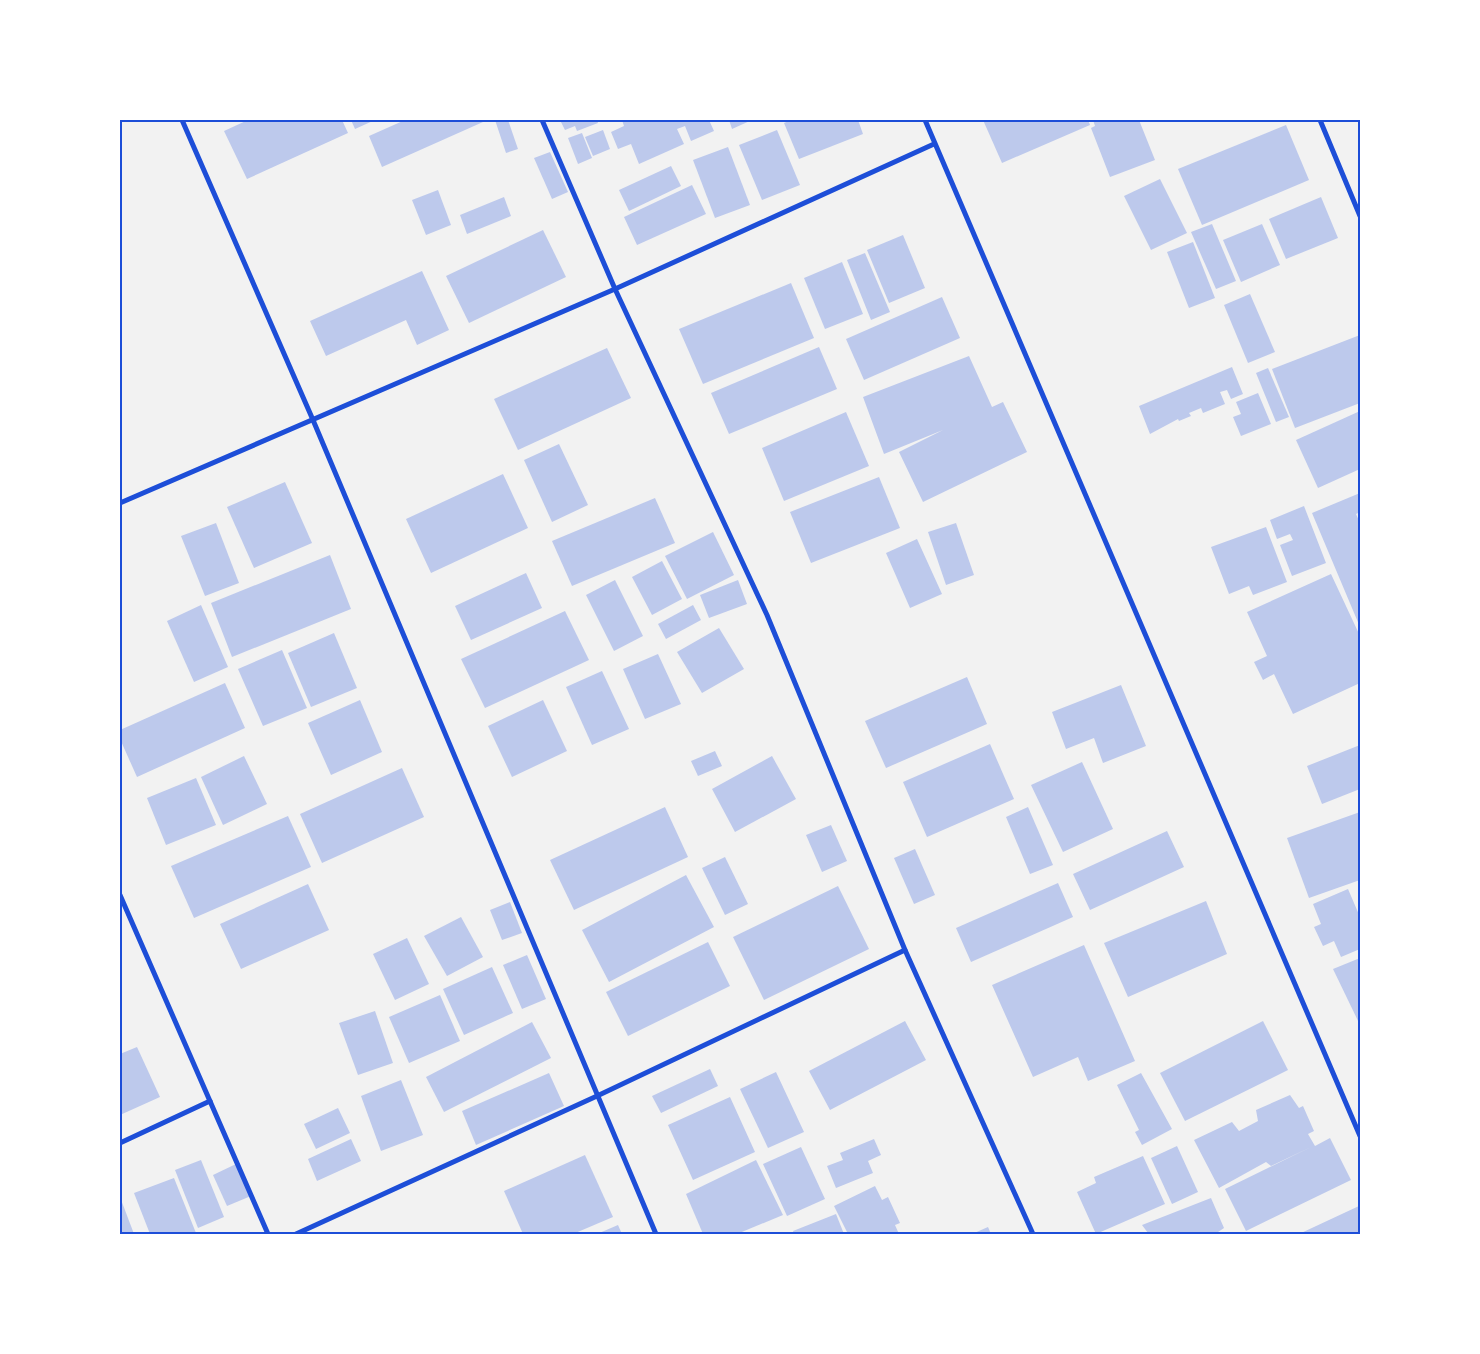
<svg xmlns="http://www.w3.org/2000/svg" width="1480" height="1354" viewBox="0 0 1480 1354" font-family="Roboto,sans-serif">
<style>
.building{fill:#bdc9ec}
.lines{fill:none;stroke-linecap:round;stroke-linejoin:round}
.minor{stroke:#1d4ed8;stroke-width:5}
.neatline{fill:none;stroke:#1d4ed8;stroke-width:2}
</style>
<rect width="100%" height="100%" fill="#f2f2f2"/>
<g class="building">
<polygon points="248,120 342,120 348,133 247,179 224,131"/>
<polygon points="351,120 375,120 355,129"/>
<polygon points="405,120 482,120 483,122 382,167 369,136"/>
<polygon points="495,120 508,120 518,149 506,153"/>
<polygon points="560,120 597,120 598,123 577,131 575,126 565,130"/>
<polygon points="622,120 709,120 714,131 691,141 685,126 677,129 684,144 639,164 631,144 618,149 611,132 624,126"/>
<polygon points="729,120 752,120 732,129"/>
<polygon points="791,120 858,120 863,134 799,159 784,123"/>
<polygon points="983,120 1088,120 1090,125 1002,163"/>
<polygon points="1093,120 1139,120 1155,160 1110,177 1091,128 1095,126"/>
<polygon points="1286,125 1309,180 1202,225 1178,169"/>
<polygon points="603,130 610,149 593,156 585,137"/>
<polygon points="777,130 800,185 762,200 739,145"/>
<polygon points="582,133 592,158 578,164 568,138"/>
<polygon points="728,147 750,205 715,218 693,160"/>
<polygon points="550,152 568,192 552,199 534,158"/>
<polygon points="671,166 681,186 629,211 619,190"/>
<polygon points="1160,179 1187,233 1151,250 1124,196"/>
<polygon points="692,185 706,214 637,245 624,217"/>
<polygon points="438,190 451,225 426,235 412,200"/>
<polygon points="504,197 511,216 467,234 460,215"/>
<polygon points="1321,197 1338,238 1286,259 1269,219"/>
<polygon points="1212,224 1236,281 1216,289 1191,232"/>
<polygon points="1262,224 1280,265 1241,282 1223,240"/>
<polygon points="543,230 566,277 469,323 446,276"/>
<polygon points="903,235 925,288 889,303 867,250"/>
<polygon points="1193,242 1215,298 1189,308 1167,252"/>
<polygon points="865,253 890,312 871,320 847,260"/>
<polygon points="842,262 863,314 825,329 804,278"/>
<polygon points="422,271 449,330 417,345 406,320 326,356 310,321"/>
<polygon points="791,283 814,338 703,384 679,329"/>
<polygon points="1250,294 1275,352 1248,363 1224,305"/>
<polygon points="942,297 960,338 864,380 846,339"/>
<polygon points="1360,335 1360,403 1295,428 1272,369"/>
<polygon points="819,347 837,389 729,434 711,393"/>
<polygon points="607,348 631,398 518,450 494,399"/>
<polygon points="969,356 992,407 1003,402 1027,452 923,502 899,452 943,430 884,454 863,397"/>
<polygon points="1232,367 1243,394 1231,399 1227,390 1220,392 1225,404 1203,413 1201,408 1189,413 1191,416 1179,421 1178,419 1150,434 1139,406"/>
<polygon points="1268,368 1289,417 1276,422 1256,373"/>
<polygon points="1258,393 1271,424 1241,436 1233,417 1241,414 1236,402"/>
<polygon points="1360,411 1360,469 1318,488 1296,440"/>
<polygon points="846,412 869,466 784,501 762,448"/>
<polygon points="559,444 588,505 552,522 524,460"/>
<polygon points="503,474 528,528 431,573 406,519"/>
<polygon points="879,477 900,528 811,563 790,512"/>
<polygon points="285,482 312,543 254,568 227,507"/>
<polygon points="1360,493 1360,512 1356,514 1360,523 1360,627 1312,513"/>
<polygon points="655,498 675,543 572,586 552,541"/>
<polygon points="1304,506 1326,563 1292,576 1280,545 1293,540 1290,534 1277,539 1270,520"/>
<polygon points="216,523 239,583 205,596 181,536"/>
<polygon points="956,523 974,575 946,585 928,532"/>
<polygon points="1266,527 1287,582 1253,595 1249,586 1229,594 1211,547"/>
<polygon points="713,532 734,575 687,599 665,556"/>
<polygon points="917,539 942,594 910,608 886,553"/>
<polygon points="330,555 351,609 232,657 211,603"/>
<polygon points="662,561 682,599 652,615 632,577"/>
<polygon points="526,573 542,608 471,640 455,606"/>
<polygon points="1331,574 1360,636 1360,683 1293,714 1274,674 1263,680 1254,662 1267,656 1247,612"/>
<polygon points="615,580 643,636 614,651 586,595"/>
<polygon points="738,580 747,604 709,618 700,595"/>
<polygon points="201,605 228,667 194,682 167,621"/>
<polygon points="693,605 701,620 666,639 658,624"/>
<polygon points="565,611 589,660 485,708 461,659"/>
<polygon points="719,628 744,669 702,693 677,652"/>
<polygon points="334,633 357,688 311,707 288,653"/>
<polygon points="282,650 307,708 263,726 238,669"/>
<polygon points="658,654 681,704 645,719 623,669"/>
<polygon points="602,671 629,729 592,745 566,687"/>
<polygon points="967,677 987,724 886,768 865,721"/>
<polygon points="225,683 245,728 137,777 120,739 120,730"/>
<polygon points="1121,685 1146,746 1103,763 1094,738 1066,749 1052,712"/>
<polygon points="360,700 382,752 331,775 308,723"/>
<polygon points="543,700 567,751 512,777 488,726"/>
<polygon points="990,744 1014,799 927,837 903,782"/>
<polygon points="1360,745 1360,789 1322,804 1307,766"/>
<polygon points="715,751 722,766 698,776 691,761"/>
<polygon points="244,756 267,804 223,825 201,777"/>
<polygon points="772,756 796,799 735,832 712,789"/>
<polygon points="1082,762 1113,829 1063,852 1031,785"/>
<polygon points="402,768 424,817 322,863 300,814"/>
<polygon points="196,778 216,825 166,845 147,798"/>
<polygon points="665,807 688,857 574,910 550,860"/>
<polygon points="1028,807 1053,865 1030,874 1006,817"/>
<polygon points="1360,812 1360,880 1309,898 1287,838"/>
<polygon points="288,816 311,867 194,918 171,866"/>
<polygon points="831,825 847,861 822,872 806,835"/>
<polygon points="1167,831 1184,867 1090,910 1073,874"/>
<polygon points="915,849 935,895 914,904 894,858"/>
<polygon points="725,857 748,904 725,915 702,868"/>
<polygon points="686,875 714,927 609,982 582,930"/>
<polygon points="1058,883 1073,917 971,962 956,928"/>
<polygon points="308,884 329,930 241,969 220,924"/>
<polygon points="838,886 869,949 764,1000 733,937"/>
<polygon points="1348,889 1360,917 1360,949 1341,957 1334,941 1323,946 1314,927 1321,924 1313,904"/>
<polygon points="1206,901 1227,954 1128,997 1104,943"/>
<polygon points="510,902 522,933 502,940 490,910"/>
<polygon points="461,917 483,957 447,976 424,936"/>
<polygon points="407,938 429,984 395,1000 373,954"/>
<polygon points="708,942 730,986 628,1036 606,992"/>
<polygon points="1084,945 1135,1061 1088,1081 1078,1057 1033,1077 992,985"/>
<polygon points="527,955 546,999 522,1009 503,965"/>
<polygon points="1360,958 1360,1025 1333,969"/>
<polygon points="492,967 513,1013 464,1035 443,989"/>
<polygon points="440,995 460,1041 409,1063 389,1017"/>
<polygon points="375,1011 393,1063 358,1075 339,1023"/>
<polygon points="905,1021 926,1060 830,1110 809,1071"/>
<polygon points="1263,1021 1288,1070 1185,1121 1160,1073"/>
<polygon points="532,1022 551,1058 444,1112 426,1077"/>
<polygon points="137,1047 160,1097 120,1115 120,1054"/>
<polygon points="710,1069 718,1086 661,1113 652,1096"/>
<polygon points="776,1072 804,1132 768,1148 740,1089"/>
<polygon points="549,1073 564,1106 476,1145 462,1111"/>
<polygon points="1141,1073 1172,1129 1142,1145 1135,1132 1139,1130 1117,1085"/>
<polygon points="401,1080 423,1135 381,1151 361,1096"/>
<polygon points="1290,1095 1299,1108 1303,1106 1314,1131 1308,1134 1315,1146 1330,1138 1351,1180 1246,1231 1225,1189 1311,1147 1271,1166 1266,1162 1219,1188 1194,1140 1232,1122 1239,1131 1258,1121 1256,1110"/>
<polygon points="730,1097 755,1152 693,1180 668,1125"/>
<polygon points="338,1108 350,1133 316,1149 304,1124"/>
<polygon points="351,1139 361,1161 317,1181 308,1159"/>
<polygon points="874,1139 881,1155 868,1161 873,1173 836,1188 827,1166 843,1160 840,1153"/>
<polygon points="1177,1146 1198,1192 1172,1204 1151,1158"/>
<polygon points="801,1147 825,1199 787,1216 763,1164"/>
<polygon points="585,1155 613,1217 573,1234 523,1234 504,1191"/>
<polygon points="1143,1156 1165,1204 1096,1234 1077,1192 1096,1183 1094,1177"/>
<polygon points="201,1160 224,1217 198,1228 175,1170"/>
<polygon points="756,1160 783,1215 737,1234 703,1234 686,1194"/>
<polygon points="236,1164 251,1196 227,1206 213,1175"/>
<polygon points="174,1178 196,1233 150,1234 134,1193"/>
<polygon points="875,1186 882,1200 888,1197 900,1223 895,1225 899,1234 848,1234 834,1206"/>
<polygon points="120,1197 134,1234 120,1234"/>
<polygon points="1211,1198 1224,1228 1215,1234 1145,1234 1148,1233 1142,1225"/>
<polygon points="1359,1206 1360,1234 1299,1234"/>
<polygon points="836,1214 844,1234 794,1234 793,1231"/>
<polygon points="618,1225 622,1234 597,1234"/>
<polygon points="988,1227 991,1234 972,1234"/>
</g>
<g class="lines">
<g class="minor">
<polyline points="182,120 313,420 656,1234"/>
<polyline points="542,120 615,289 767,615 905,950 1033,1234"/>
<polyline points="925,120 1360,1136"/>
<polyline points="1320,120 1360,216"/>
<polyline points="120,503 615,289 934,144"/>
<polyline points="120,895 268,1234"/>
<polyline points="120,1143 210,1101"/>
<polyline points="296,1234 597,1096 905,950"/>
</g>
</g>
<rect width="1480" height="1354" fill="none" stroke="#ffffff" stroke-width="242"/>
<rect x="121" y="121" width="1238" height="1112" class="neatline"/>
</svg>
